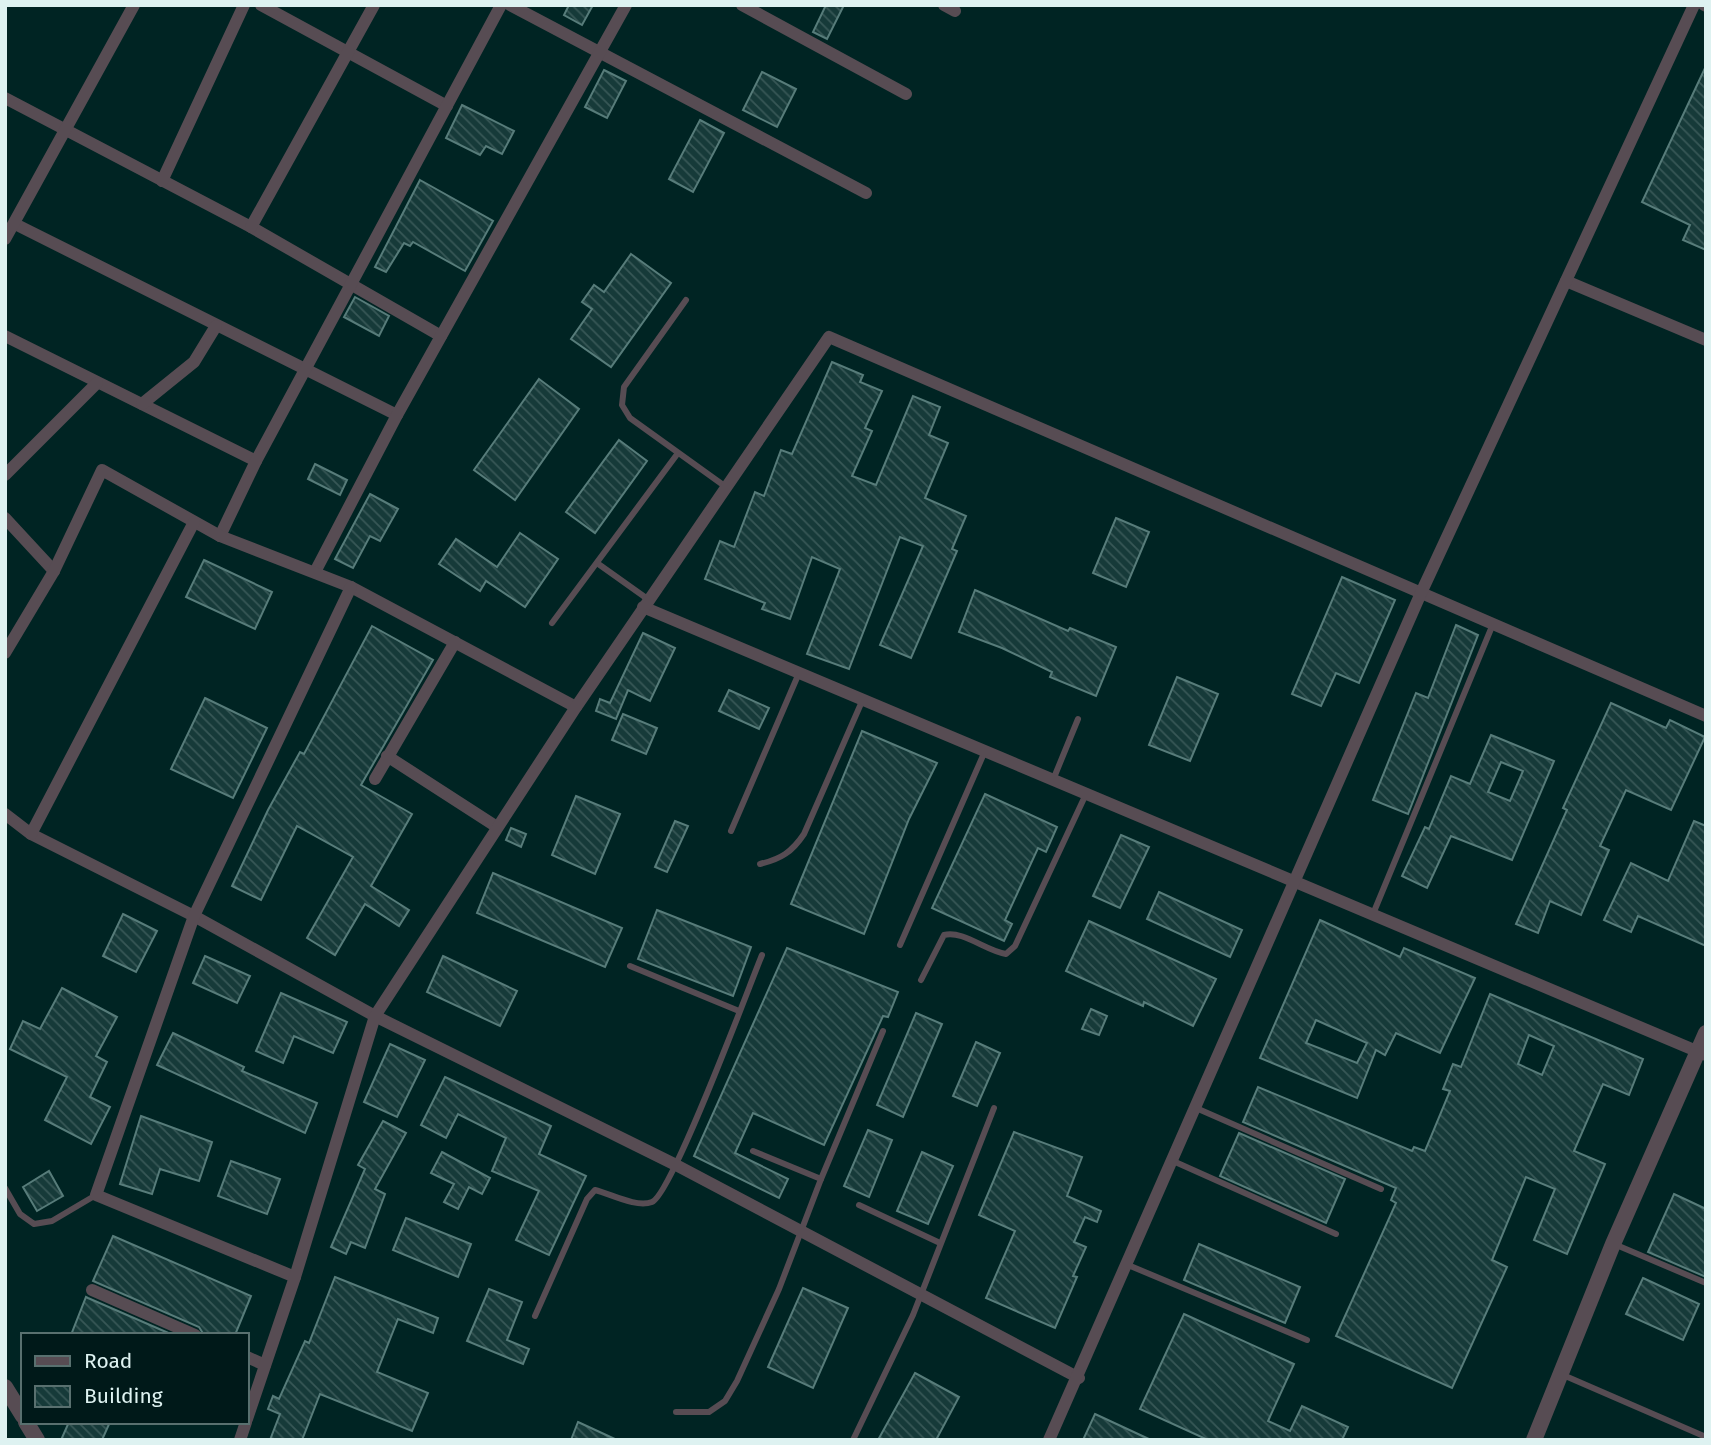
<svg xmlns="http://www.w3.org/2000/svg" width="1711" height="1445" viewBox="0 0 1711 1445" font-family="'Fira Sans',sans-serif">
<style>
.building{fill:url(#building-back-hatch);stroke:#577c7a;stroke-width:2;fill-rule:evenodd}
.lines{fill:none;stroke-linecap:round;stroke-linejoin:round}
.service{stroke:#574c53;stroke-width:6}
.minor{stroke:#574c53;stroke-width:12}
.tertiary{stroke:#574c53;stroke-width:16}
</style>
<defs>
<pattern id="building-back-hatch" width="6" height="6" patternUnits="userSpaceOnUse" patternTransform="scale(1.75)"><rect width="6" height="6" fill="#163a39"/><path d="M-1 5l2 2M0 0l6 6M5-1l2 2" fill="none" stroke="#375756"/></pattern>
</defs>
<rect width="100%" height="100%" fill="#002423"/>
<g class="building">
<polygon points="569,5 593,5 582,25 564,15"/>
<polygon points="826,5 844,5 827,39 813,32"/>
<polygon points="1706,66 1706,250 1683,240 1690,225 1642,202"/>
<polygon points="604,70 626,81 607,118 585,107"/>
<polygon points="762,72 796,89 777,127 743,110"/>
<polygon points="462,105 514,131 502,154 486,146 480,155 446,138"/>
<polygon points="700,120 724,133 693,192 669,179"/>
<polygon points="420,180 493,221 465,271 413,242 410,246 404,243 386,272 375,267"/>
<polygon points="631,254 671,283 611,367 571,339 592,309 582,302 594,285 604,292"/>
<polygon points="355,297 389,316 379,336 344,317"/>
<polygon points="832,362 863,375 860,382 882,391 865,428 872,431 852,476 876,485 913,396 940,407 929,435 948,443 925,498 966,516 952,549 957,551 911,658 880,645 923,546 900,537 849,669 807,654 840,569 812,557 790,619 762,609 765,603 705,579 720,541 734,547 755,492 764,496 781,450 792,454"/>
<polygon points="539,379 579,409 515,500 474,470"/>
<polygon points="619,440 647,461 595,533 566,512"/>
<polygon points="315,464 347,480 340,495 308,479"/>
<polygon points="370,494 398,509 380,541 370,536 353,568 335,559"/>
<polygon points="1116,518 1149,532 1126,587 1093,573"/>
<polygon points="520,533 558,559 525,607 486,581 480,591 439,564 456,539 497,567"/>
<polygon points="204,560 272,592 255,629 186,597"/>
<polygon points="1342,577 1395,600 1359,683 1336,673 1321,706 1292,694"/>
<polygon points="975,590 1068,631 1070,628 1116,647 1096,696 1050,677 1052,672 1002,648 959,632"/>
<polygon points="1456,625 1478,635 1408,814 1373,800 1416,693 1428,698"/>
<polygon points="372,626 433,660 361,785 412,814 371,886 409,910 399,926 365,904 335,955 307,938 353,857 297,826 261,900 232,886 268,810 300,752 304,754"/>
<polygon points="643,633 675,648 650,701 628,690 616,719 596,711 600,699 610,703"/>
<polygon points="1177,677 1218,694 1190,761 1149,745"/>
<polygon points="729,690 769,708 759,729 719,711"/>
<polygon points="205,698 267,728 233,798 171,769"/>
<polygon points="1611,703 1666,728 1670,720 1705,737 1671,810 1626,790 1600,846 1609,850 1581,915 1550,901 1538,933 1516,924 1567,810 1563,808"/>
<polygon points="623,714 657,728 646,754 612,740"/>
<polygon points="862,731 937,763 909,819 864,934 791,904"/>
<path d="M 1491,735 L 1554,761 L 1512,860 L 1451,836 L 1427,888 L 1402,876 L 1425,827 L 1429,829 L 1451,776 L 1470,784 ZM 1501,762 L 1523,771 L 1510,801 L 1488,792 Z"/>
<polygon points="985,794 1057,827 1046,852 1038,848 1005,920 1012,924 1004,941 932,908"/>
<polygon points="576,796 620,814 595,874 552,855"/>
<polygon points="675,821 688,826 667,872 655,867"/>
<polygon points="1694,821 1706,826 1706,946 1638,916 1631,932 1604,920 1631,863 1668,881"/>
<polygon points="511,828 526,834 521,847 506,840"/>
<polygon points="1121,835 1149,847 1120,908 1093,896"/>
<polygon points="493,873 622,928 605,967 477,913"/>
<polygon points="1159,892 1242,930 1230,957 1147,919"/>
<polygon points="657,910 751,947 733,996 638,959"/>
<polygon points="123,914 157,931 136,972 103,956"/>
<path d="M 1320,920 L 1400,957 L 1404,948 L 1475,978 L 1440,1053 L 1396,1033 L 1385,1055 L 1376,1050 L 1357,1098 L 1260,1058 ZM 1316,1020 L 1367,1043 L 1357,1063 L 1306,1043 Z"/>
<polygon points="1089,921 1216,979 1193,1026 1144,1002 1143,1006 1066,971"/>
<polygon points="787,948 898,992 888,1017 883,1016 824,1145 753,1113 735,1153 788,1179 779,1198 694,1156"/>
<polygon points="205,956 250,976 237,1003 193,983"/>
<polygon points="443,956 517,991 500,1026 427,992"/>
<polygon points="62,988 117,1017 96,1056 107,1062 90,1097 110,1107 91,1144 45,1120 67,1077 10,1049 23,1021 40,1029"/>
<polygon points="281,993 347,1022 333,1053 294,1036 283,1063 256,1051"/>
<path d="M 1490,994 L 1643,1059 L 1629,1095 L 1603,1084 L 1574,1151 L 1605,1164 L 1567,1254 L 1534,1240 L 1555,1189 L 1526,1177 L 1492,1260 L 1507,1267 L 1452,1388 L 1336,1336 L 1396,1203 L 1391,1200 L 1396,1188 L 1243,1122 L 1258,1087 L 1412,1151 L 1414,1147 L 1425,1151 L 1450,1091 L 1443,1089 L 1453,1064 L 1461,1067 ZM 1529,1035 L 1554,1046 L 1542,1075 L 1518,1064 Z"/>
<polygon points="1091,1009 1107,1016 1099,1035 1082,1029"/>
<polygon points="916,1013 942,1024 903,1117 877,1105"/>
<polygon points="173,1033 244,1067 242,1071 317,1103 305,1133 157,1065"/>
<polygon points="976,1042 1000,1053 977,1106 953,1096"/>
<polygon points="390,1044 425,1060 397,1117 364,1102"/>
<polygon points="445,1077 551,1126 539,1154 586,1176 549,1255 516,1240 539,1191 492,1171 506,1138 458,1114 446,1138 421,1125"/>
<polygon points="141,1116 212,1142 199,1181 160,1169 152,1194 120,1184"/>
<polygon points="383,1121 406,1133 375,1189 385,1194 365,1248 351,1242 346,1254 331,1247 365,1169 358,1165"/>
<polygon points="868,1130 892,1140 869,1197 844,1186"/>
<polygon points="1014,1132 1082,1157 1067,1196 1101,1211 1097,1222 1085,1217 1074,1242 1086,1247 1073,1276 1077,1277 1055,1328 986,1298 1015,1231 979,1215"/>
<polygon points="1239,1133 1345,1179 1326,1223 1220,1176"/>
<polygon points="442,1152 490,1178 482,1194 469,1187 458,1209 444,1202 454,1184 431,1173"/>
<polygon points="922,1152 953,1166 928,1224 897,1211"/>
<polygon points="231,1161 280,1179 267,1214 218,1196"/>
<polygon points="49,1171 63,1196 37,1211 23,1187"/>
<polygon points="1674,1194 1706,1209 1706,1277 1648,1252"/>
<polygon points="406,1218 471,1244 458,1277 393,1250"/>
<polygon points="113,1236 251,1296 235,1335 204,1335 199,1327 93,1281"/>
<polygon points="1199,1244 1300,1287 1285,1323 1184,1280"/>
<polygon points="335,1277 438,1318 433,1333 398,1319 377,1372 428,1393 412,1431 320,1394 302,1440 270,1440 280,1414 268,1409 273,1396 279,1399 305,1341 309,1343"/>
<polygon points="1643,1278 1699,1304 1683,1340 1626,1314"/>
<polygon points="803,1288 848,1308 813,1388 768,1367"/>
<polygon points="489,1289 522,1302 507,1340 529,1349 523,1364 467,1341"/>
<polygon points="86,1297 88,1298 173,1335 71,1335"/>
<polygon points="1184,1314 1294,1364 1268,1421 1290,1431 1302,1406 1348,1427 1342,1440 1208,1440 1140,1409"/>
<polygon points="915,1373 959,1397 936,1440 878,1440"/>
<polygon points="1095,1414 1151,1440 1083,1440"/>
<polygon points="69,1422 110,1422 102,1440 61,1440"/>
<polygon points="578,1422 617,1440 571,1440"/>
</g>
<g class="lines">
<g class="service">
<polyline points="686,300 624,387 622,405 630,418 726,487"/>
<polyline points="597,563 649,600"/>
<polyline points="552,623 678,453"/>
<polyline points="1053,780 1078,719"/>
<polyline points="731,831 799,673"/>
<path d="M 760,864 C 781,859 792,852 804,834 L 863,699"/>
<polyline points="1373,914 1493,624"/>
<polyline points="900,945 985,751"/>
<polyline points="630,966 739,1011"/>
<path d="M 921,980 L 944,935 C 963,930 986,951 1006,954 L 1015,946 L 1086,794"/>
<polyline points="1196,1108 1381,1189"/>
<polyline points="753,1151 821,1179"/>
<polyline points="1173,1161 1336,1234"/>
<polyline points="5,1188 20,1214 34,1224 52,1221 96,1195"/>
<polyline points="859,1205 940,1243"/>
<polyline points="1614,1244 1706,1283"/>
<polyline points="1128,1265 1307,1340"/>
<path d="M 535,1316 L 587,1199 L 595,1190 C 611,1194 636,1208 652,1202 C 672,1194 748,989 762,955"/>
<polyline points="1563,1375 1706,1437"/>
<polyline points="676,1412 709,1412 725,1401 737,1381 779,1289 821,1179 883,1031"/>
<polyline points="853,1440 913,1315 994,1108"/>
</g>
<g class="minor">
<polyline points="261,5 447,106"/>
<polyline points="510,5 866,193"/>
<polyline points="742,5 906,94"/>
<polyline points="944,5 955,11"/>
<polyline points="1704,5 1706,6"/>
<polyline points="5,98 251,227 441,336"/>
<polyline points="162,181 244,5"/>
<polyline points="15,224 397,415"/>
<polyline points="251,227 374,5"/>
<polyline points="5,239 134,5"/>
<polyline points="1566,281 1706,340"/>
<polyline points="5,336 256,461"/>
<polyline points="142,404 194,362 216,326"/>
<polyline points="5,475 97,383"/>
<polyline points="5,518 54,571"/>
<polyline points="220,536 256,461 501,5"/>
<polyline points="315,572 397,415 626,5"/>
<polyline points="643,607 1706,1055"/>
<polyline points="5,653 54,571 102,470 220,536 351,587 576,707"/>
<polyline points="387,756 497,827"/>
<polyline points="375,779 455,642"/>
<polyline points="5,814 31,834 194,916 375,1016 676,1165 1079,1378"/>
<polyline points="31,834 194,522"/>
<polyline points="295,1277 96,1195 194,916 351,587"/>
<polyline points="92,1290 195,1335"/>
<polyline points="247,1357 265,1365"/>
<polyline points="247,1419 295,1277 375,1016 576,707 829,337 1706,716"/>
<polyline points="240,1440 246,1422"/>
<polyline points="1049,1440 1421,593 1694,5"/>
</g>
<g class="tertiary">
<polyline points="5,1387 23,1416"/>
<polyline points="26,1422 37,1440"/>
<polyline points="1534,1440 1613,1244 1706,1033"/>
</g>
</g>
<rect width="1711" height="1445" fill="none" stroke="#def2f1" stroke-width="14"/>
<rect x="21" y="1333" width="228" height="91" fill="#001919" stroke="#59706f" stroke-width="2"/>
<rect x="35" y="1356" width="35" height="10" fill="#574c53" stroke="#59706f" stroke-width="2"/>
<text x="84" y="1368" font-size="21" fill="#def2f1">Road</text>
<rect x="35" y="1386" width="35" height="21" fill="url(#building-back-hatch)" stroke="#59706f" stroke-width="2"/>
<text x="84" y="1403" font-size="21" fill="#def2f1">Building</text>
</svg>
